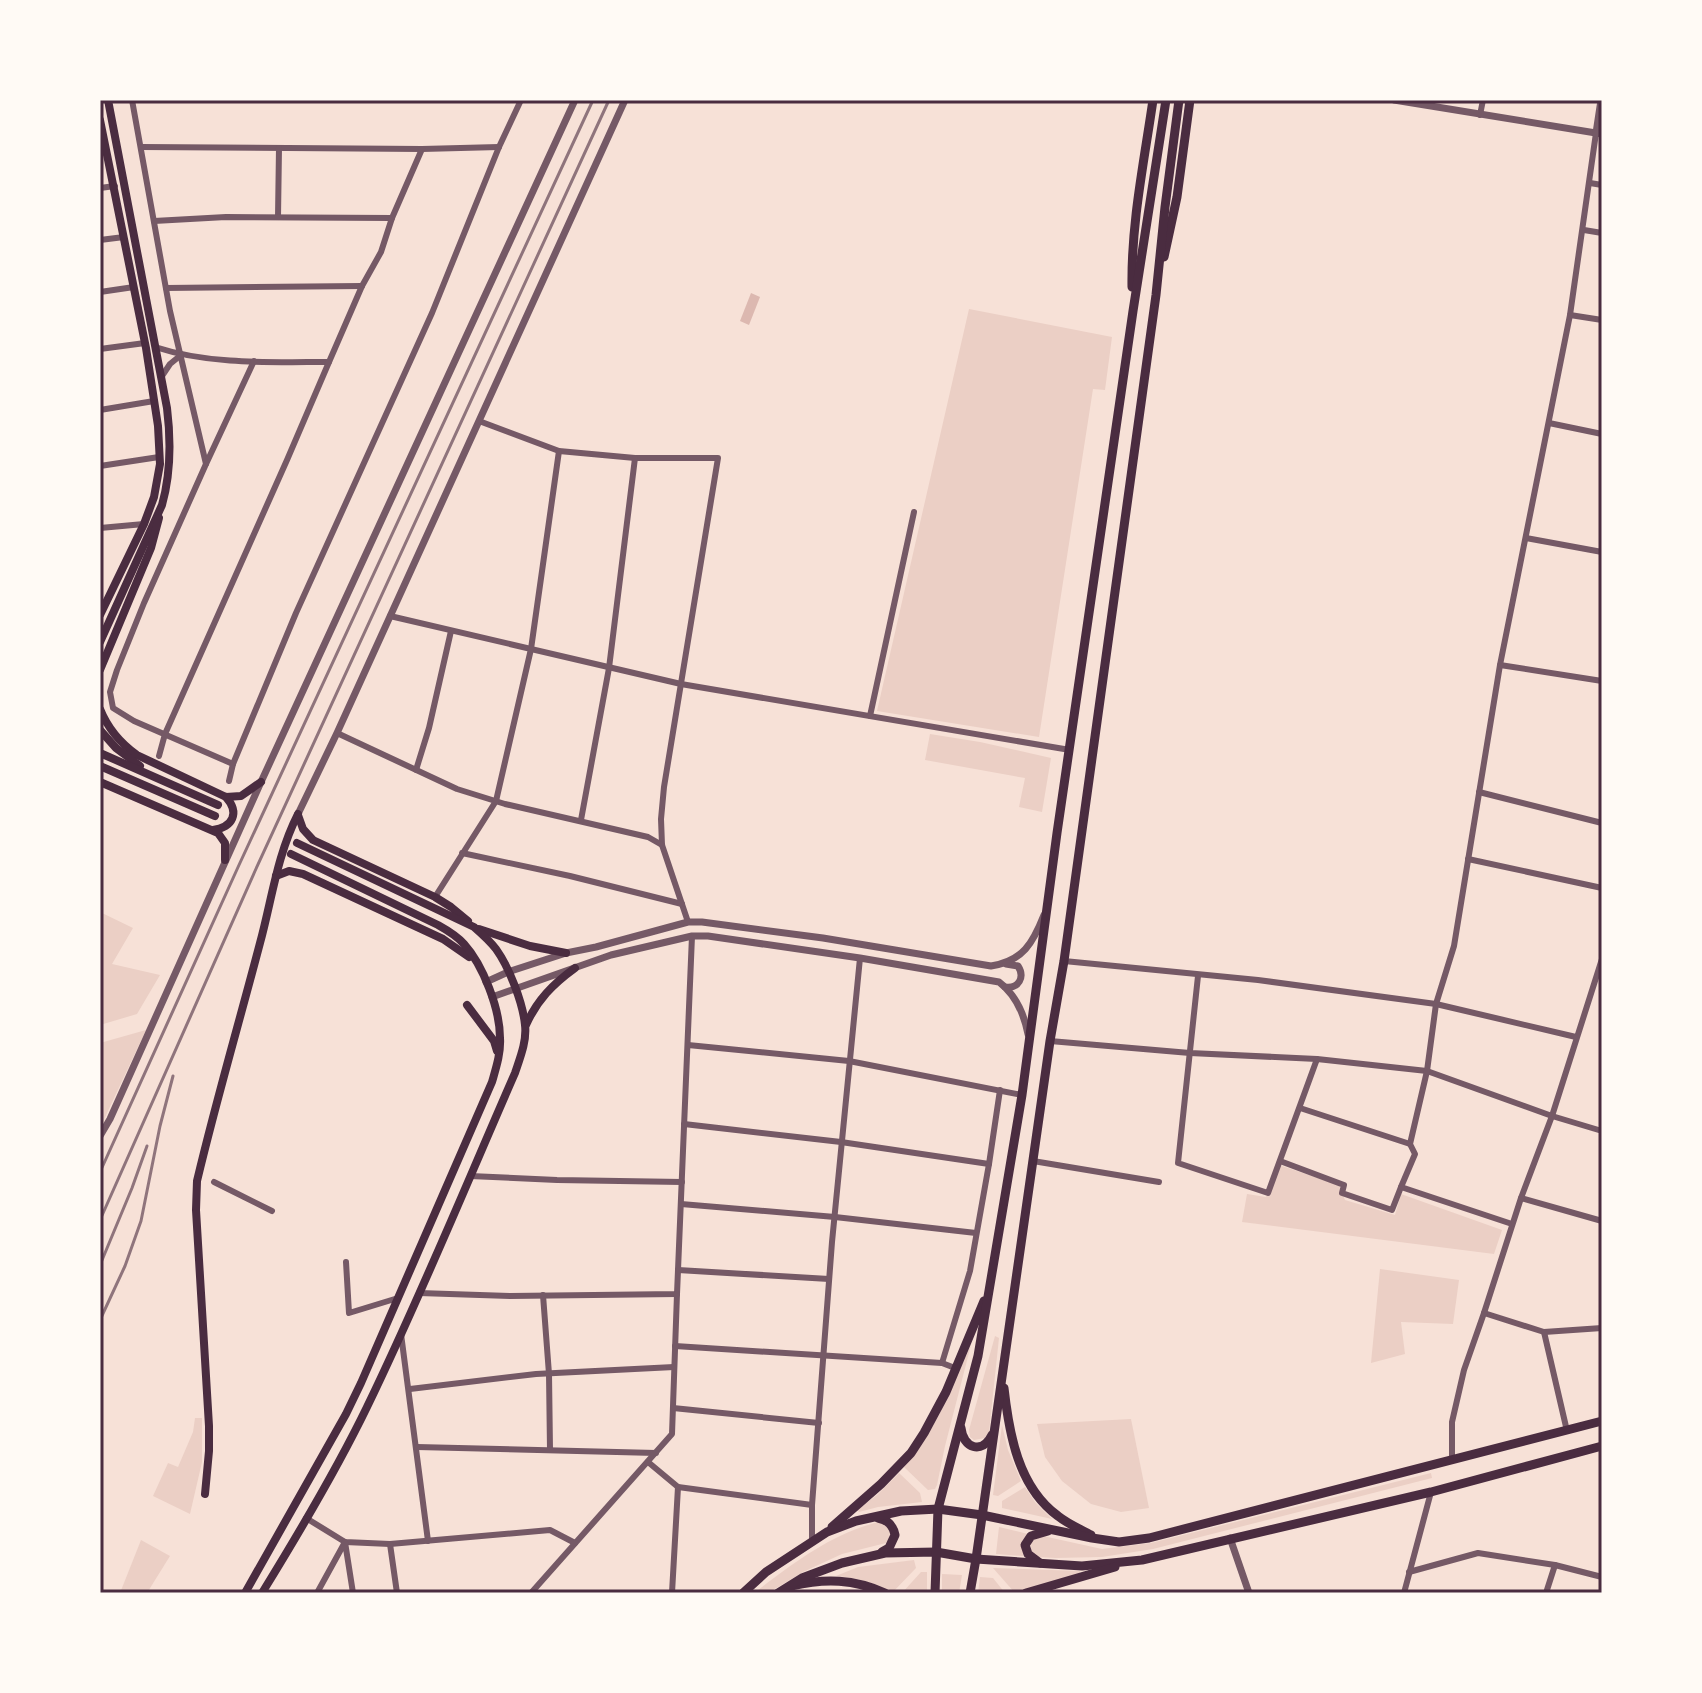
<svg xmlns="http://www.w3.org/2000/svg" width="1702" height="1693" viewBox="0 0 1702 1693" font-family="'Open Sans',sans-serif">
<style>
.green{fill:#ebcfc5}
.water{fill:#dcb8b0}
.lines{fill:none;stroke-linecap:round;stroke-linejoin:round}
.minor{stroke:#755966;stroke-width:6}
.tertiary{stroke:#755966;stroke-width:7}
.secondary{stroke:#4a2c40;stroke-width:8}
.primary{stroke:#4a2c40;stroke-width:9}
.rail{stroke:#8f747c;stroke-width:3}
.neatline{fill:none;stroke:#4a2c40;stroke-width:3}
</style>
<rect width="100%" height="100%" fill="#f7e1d7"/>
<g class="green">
<polygon points="969,309 1112,337 1105,390 1093,389 1039,737 877,711"/>
<polygon points="930,734 980,742 1051,758 1042,812 1019,807 1025,778 925,760"/>
<polygon points="100,912 133,928 112,964 160,975 137,1014 100,1025"/>
<polygon points="146,1030 100,1128 100,1043"/>
<polygon points="1279,1165 1339,1185 1345,1200 1395,1215 1401,1194 1502,1230 1494,1254 1242,1222 1247,1194 1266,1197"/>
<polygon points="1380,1269 1459,1280 1453,1324 1401,1322 1405,1354 1371,1363"/>
<polygon points="995,1336 999,1338 989,1432 985,1438 974,1440 970,1437 969,1430"/>
<polygon points="971,1345 945,1446 937,1485 935,1489 928,1490 904,1467 927,1436 939,1415"/>
<polygon points="195,1418 202,1418 202,1462 190,1514 153,1496 168,1463 178,1467 193,1432"/>
<polygon points="1131,1419 1149,1508 1121,1512 1091,1504 1062,1481 1045,1457 1037,1424"/>
<polygon points="1002,1425 1008,1450 1021,1481 998,1496 993,1495"/>
<polygon points="899,1473 920,1493 922,1502 878,1507 859,1512 857,1510 877,1495"/>
<polygon points="1431,1473 1432,1478 1153,1549 1102,1557 1055,1558 1038,1557 1032,1554 1030,1545 1032,1540 1043,1536 1102,1549 1151,1543"/>
<polygon points="1025,1487 1035,1502 1052,1519 1002,1508 1002,1501"/>
<path d="M 878,1522 L 885,1523 L 890,1531 L 889,1540 L 886,1543 L 842,1554 L 803,1572 L 768,1593 L 754,1593 C 794,1563 829,1535 878,1522 Z"/>
<polygon points="999,1527 1028,1534 1022,1541 1023,1556 996,1554"/>
<polygon points="141,1540 170,1556 147,1593 120,1593"/>
<path d="M 914,1560 L 916,1568 L 892,1593 C 874,1582 857,1578 836,1576 L 858,1567 Z"/>
<polygon points="993,1568 1080,1571 1080,1574 1015,1593"/>
<polygon points="921,1572 927,1572 927,1593 902,1593"/>
<polygon points="942,1574 962,1575 959,1593 942,1593"/>
<polygon points="980,1577 993,1578 1005,1593 978,1593"/>
</g>
<polygon class="water" points="751,293 760,297 749,325 740,321"/>
<g class="lines">
<g class="minor">
<polyline points="132,100 170,311 206,464 144,603 117,670 110,692 113,708 134,721 233,764"/>
<polyline points="1480,115 1483,100"/>
<polyline points="141,147 422,149 499,147"/>
<polyline points="1590,183 1602,185"/>
<polyline points="100,188 115,186"/>
<polyline points="278,217 279,148"/>
<polyline points="154,221 226,217 392,218"/>
<polyline points="1584,230 1602,233"/>
<polyline points="100,240 124,237"/>
<polyline points="166,288 362,286"/>
<polyline points="100,292 134,287"/>
<polyline points="1570,315 1602,320"/>
<path d="M 155,347 C 210,365 271,362 329,362 L 362,286 L 381,252 L 392,218 L 422,149"/>
<polyline points="100,349 145,343"/>
<polyline points="162,376 170,364 181,355"/>
<polyline points="100,410 154,401"/>
<polyline points="479,421 559,451 635,458 718,458 664,787 661,819 662,845 688,922"/>
<polyline points="1549,423 1602,434"/>
<polyline points="206,464 254,361"/>
<polyline points="100,466 159,457"/>
<polyline points="100,528 144,524"/>
<polyline points="1526,538 1602,552"/>
<polyline points="390,616 681,684 1070,750"/>
<polyline points="1500,665 1602,681"/>
<polyline points="870,716 914,512"/>
<polyline points="337,733 457,789 505,804 648,837 662,845"/>
<polyline points="159,756 165,734 287,460 329,362"/>
<polyline points="416,770 429,728 451,631"/>
<polyline points="229,781 233,764 296,613 432,313 499,147 521,100"/>
<polyline points="1479,792 1602,823"/>
<polyline points="581,820 609,668 635,458"/>
<polyline points="462,853 570,876 682,904"/>
<polyline points="1468,859 1602,888"/>
<polyline points="435,897 496,801 531,649 559,451"/>
<polyline points="1064,961 1258,980 1436,1004 1576,1037"/>
<polyline points="1198,976 1178,1163 1268,1193 1317,1059"/>
<polyline points="1050,1041 1190,1053 1317,1059 1427,1071 1552,1116 1602,1131"/>
<polyline points="688,1045 849,1061 1022,1095"/>
<polyline points="1300,1108 1410,1144"/>
<polyline points="684,1124 841,1142 989,1164"/>
<polyline points="1033,1161 1159,1182"/>
<polyline points="1280,1161 1344,1185 1342,1193 1392,1210 1401,1187 1512,1224"/>
<polyline points="470,1176 557,1180 682,1182"/>
<polyline points="214,1182 272,1211"/>
<polyline points="1401,1187 1415,1154 1410,1144 1427,1071 1436,1004 1454,946 1500,665 1570,315 1596,133"/>
<polyline points="1521,1198 1602,1221"/>
<polyline points="681,1204 835,1217 976,1233"/>
<polyline points="346,1262 349,1313 398,1298"/>
<polyline points="678,1270 829,1279"/>
<polyline points="419,1293 510,1296 677,1294 692,936"/>
<polyline points="543,1295 549,1374 550,1450"/>
<polyline points="1484,1313 1544,1332 1602,1328"/>
<polyline points="1544,1332 1567,1431"/>
<polyline points="401,1334 428,1541"/>
<polyline points="675,1346 942,1363 955,1368"/>
<polyline points="942,1363 970,1271 989,1164 1000,1090"/>
<polyline points="410,1389 536,1374 674,1367"/>
<polyline points="673,1408 819,1423"/>
<polyline points="417,1447 656,1453"/>
<polyline points="1452,1459 1452,1422 1464,1370 1484,1313 1521,1198 1552,1116 1602,959"/>
<polyline points="648,1462 678,1487 812,1505"/>
<polyline points="306,1518 345,1542 390,1544 550,1530 575,1543"/>
<polyline points="812,1540 812,1505 832,1242 860,958"/>
<polyline points="390,1544 397,1593"/>
<polyline points="1409,1572 1478,1553 1555,1565 1602,1577"/>
<polyline points="317,1593 345,1542 353,1593"/>
<polyline points="531,1593 672,1434 677,1294"/>
<polyline points="672,1593 678,1487"/>
<polyline points="1404,1593 1431,1492"/>
<polyline points="1546,1593 1555,1565"/>
</g>
<g class="tertiary">
<polyline points="1394,100 1602,134"/>
<polyline points="1596,133 1601,100"/>
<polyline points="298,814 337,733 625,100"/>
<path d="M 486,982 L 508,972 L 566,953 L 596,947 L 688,922 L 702,922 L 823,938 L 991,966 C 1023,961 1033,943 1044,915"/>
<path d="M 1005,987 C 1019,989 1025,977 1018,966 L 1006,964"/>
<path d="M 492,997 L 611,955 L 692,936 L 708,936 L 860,958 L 999,982 C 1016,995 1024,1014 1028,1034"/>
<polyline points="100,1136 110,1119 261,782 575,100"/>
<polyline points="1230,1538 1249,1593"/>
</g>
<g class="secondary">
<polyline points="100,120 146,348 158,426 160,464 154,497 144,524 100,615"/>
<path d="M 100,642 L 162,505 C 171,473 171,440 167,408 L 108,100"/>
<polyline points="100,670 151,548 159,518"/>
<path d="M 100,709 C 108,729 120,743 137,755 L 226,797 L 241,796 L 261,782"/>
<polyline points="100,730 116,748 140,766"/>
<polyline points="100,753 218,805"/>
<polyline points="100,766 215,816"/>
<polyline points="100,782 218,833 225,843 225,860"/>
<polyline points="298,815 303,829 313,840 435,897 451,907 468,921"/>
<path d="M 213,830 C 233,827 240,813 226,797"/>
<polyline points="276,876 289,871 303,874 443,939 469,957"/>
<polyline points="479,929 530,946 566,953"/>
<polyline points="467,1005 494,1041 497,1051"/>
<path d="M 526,1025 C 537,1000 553,984 575,968"/>
<path d="M 205,1494 L 209,1451 L 209,1426 L 196,1210 L 197,1181 C 216,1101 239,1023 260,943 C 272,899 277,855 298,814"/>
<path d="M 245,1593 L 346,1414 L 361,1383 L 492,1082 C 496,1068 501,1053 500,1038 C 500,1009 483,965 464,944 C 457,936 447,930 438,925 L 291,854"/>
<path d="M 262,1593 C 299,1533 336,1471 367,1407 C 420,1298 466,1185 515,1073 C 520,1058 527,1041 525,1025 C 523,1003 509,967 496,949 C 490,941 482,934 474,927 L 297,843"/>
</g>
<g class="primary">
<polyline points="1164,257 1177,197 1190,100"/>
<path d="M 1132,287 C 1131,224 1144,162 1153,100"/>
<path d="M 1004,1388 C 1009,1433 1018,1487 1058,1516 C 1068,1524 1080,1529 1091,1535"/>
<path d="M 961,1428 C 963,1448 982,1455 992,1435"/>
<path d="M 878,1518 C 888,1520 893,1525 895,1535 L 889,1548 L 882,1552"/>
<polyline points="832,1527 881,1484 911,1453 924,1433 946,1392 984,1301"/>
<polyline points="1040,1563 1028,1554 1025,1545 1031,1536 1048,1531"/>
<path d="M 792,1586 C 825,1578 854,1579 885,1593"/>
<polyline points="743,1593 766,1572 827,1532 856,1521 901,1511 938,1509 982,1515 1092,1538 1119,1542 1149,1538 1602,1421"/>
<polyline points="778,1593 802,1578 842,1563 885,1553 936,1552 976,1559 1082,1566 1142,1560 1431,1492 1602,1446"/>
<polyline points="935,1593 938,1509 978,1356 1022,1095 1057,833 1133,311 1166,100"/>
<polyline points="970,1593 976,1559 1050,1041 1064,961 1156,295 1165,207 1179,100"/>
<polyline points="1026,1593 1115,1567"/>
</g>
<g class="rail">
<polyline points="100,1172 239,865 593,100"/>
<polyline points="100,1220 255,871 609,100"/>
<polyline points="100,1265 132,1188 147,1146"/>
<polyline points="100,1320 125,1266 141,1221 160,1126 173,1076"/>
</g>
</g>
<rect width="1702" height="1693" fill="none" stroke="#fffaf5" stroke-width="204"/>
<rect x="102" y="102" width="1498" height="1489" class="neatline"/>
</svg>
